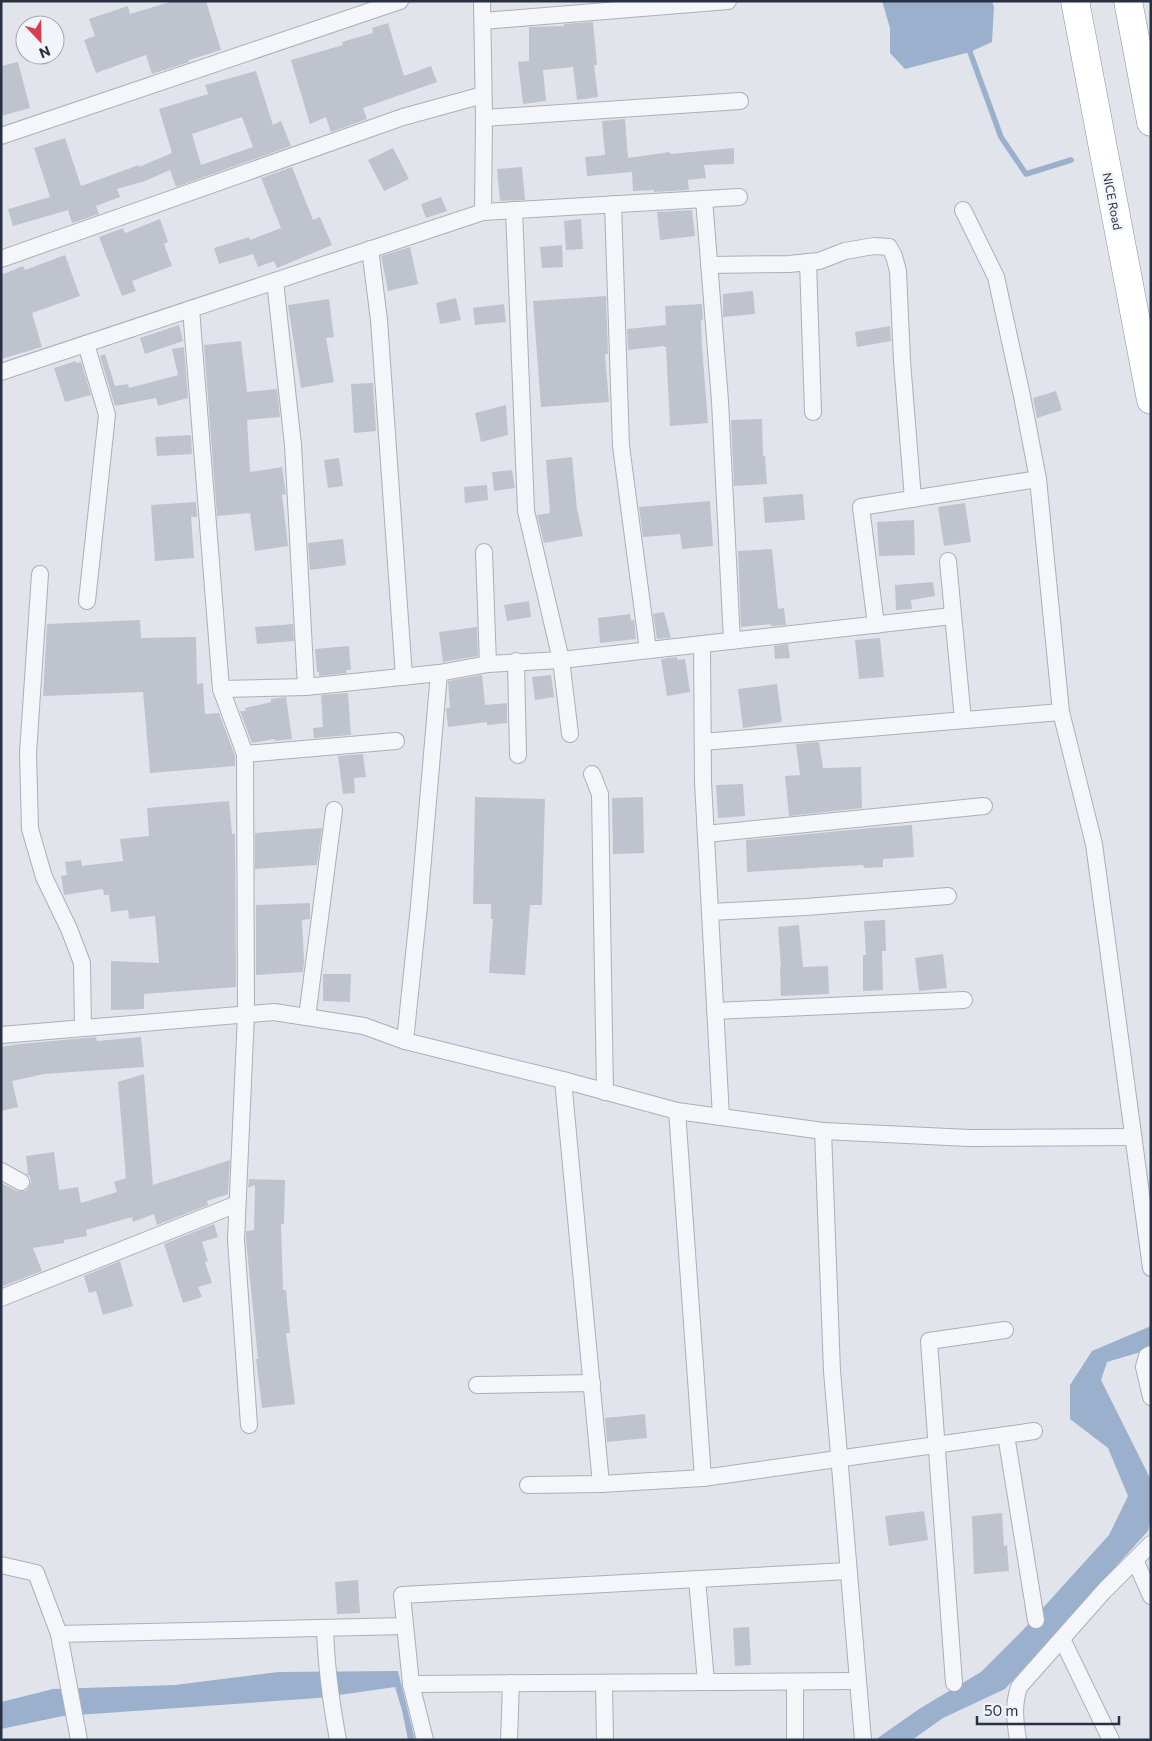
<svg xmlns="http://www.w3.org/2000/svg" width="1152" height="1741" viewBox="0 0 1152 1741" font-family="Commissioner,sans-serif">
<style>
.water{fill:#9ab0cd}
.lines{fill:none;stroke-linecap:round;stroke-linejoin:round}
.stream{stroke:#9ab0cd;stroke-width:5.5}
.building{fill:#bec3ce;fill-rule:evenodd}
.street-casing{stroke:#aaafb9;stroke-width:18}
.highway-casing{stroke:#8891a3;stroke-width:29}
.street{stroke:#f5f6f9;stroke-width:16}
.highway{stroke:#fff;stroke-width:28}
.labels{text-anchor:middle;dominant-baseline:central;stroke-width:5;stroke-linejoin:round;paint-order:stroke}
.street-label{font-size:12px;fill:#283144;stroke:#f1f4f8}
</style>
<rect width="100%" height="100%" fill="#e1e5eb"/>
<g class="water">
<polygon points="882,1 992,1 994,7 992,42 970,52 905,69 890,53 890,28"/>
<polygon points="1151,1326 1151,1349 1107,1362 1101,1380 1151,1480 1151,1519 1148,1531 1005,1689 943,1718 912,1740 875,1740 919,1709 981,1672 1022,1631 1109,1535 1128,1496 1108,1448 1070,1419 1070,1385 1092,1351"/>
<polygon points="398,1671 415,1740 408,1740 402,1710 395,1687 318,1698 63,1716 1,1729 1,1702 53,1689 175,1685 278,1672"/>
</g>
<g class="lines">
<polyline class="stream" points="970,52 1001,137 1026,174 1071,160"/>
</g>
<g class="building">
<polygon points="173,1 206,1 221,50 189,60 189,62 152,74 146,55 96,73 84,40 95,36 89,19 128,6 130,14"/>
<polygon points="593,22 597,65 594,65 598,97 577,100 573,67 543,70 546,101 523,104 518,62 529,61 529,27 564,26 564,24"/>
<polygon points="388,23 404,76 431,66 437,82 363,108 367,119 331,132 326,117 310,124 291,60 343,45 342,42 373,33 372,28"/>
<polygon points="18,62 30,108 1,116 1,66"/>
<path d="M 256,71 L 273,125 L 281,121 L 291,146 L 176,187 L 170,170 L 145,181 L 117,189 L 120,197 L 96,206 L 99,214 L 72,223 L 68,210 L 13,226 L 8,209 L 50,197 L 34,148 L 65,138 L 81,186 L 125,170 L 139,165 L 139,167 L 172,153 L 159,109 L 208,94 L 205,85 ZM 242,117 L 253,147 L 201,165 L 192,134 Z"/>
<polygon points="625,119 628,158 670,152 670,154 734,148 734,164 704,165 706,178 688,180 689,190 654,192 654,190 633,191 632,172 587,176 585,157 605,155 602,121"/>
<polygon points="393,148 409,179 384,191 368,160"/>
<polygon points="292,167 313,220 320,217 332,245 277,268 274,261 258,267 253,254 219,264 214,248 249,237 250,240 281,228 261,178"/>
<polygon points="522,167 525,200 500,201 497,169"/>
<polygon points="441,197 447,211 426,218 421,204"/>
<polygon points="692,210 695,236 660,240 657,212"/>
<polygon points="160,219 168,242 164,244 172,266 132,281 136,291 122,296 99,237 123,228 125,233"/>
<polygon points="581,219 583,249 566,250 564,221"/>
<polygon points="562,245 563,267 542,268 540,247"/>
<polygon points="410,247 418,284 388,291 381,256"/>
<polygon points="65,255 80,296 32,313 42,347 1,359 1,275 23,266 25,270"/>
<polygon points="753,291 755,314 723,317 723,294"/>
<polygon points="606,296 608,354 605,354 609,402 541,407 533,301"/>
<polygon points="456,298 461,320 440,324 436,303"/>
<polygon points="329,299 334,337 326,338 334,382 301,388 288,305"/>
<polygon points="504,304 506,322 475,325 473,308"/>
<polygon points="702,304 703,319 701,320 702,346 708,423 670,426 666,347 664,347 664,346 628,350 627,329 666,325 665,306"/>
<polygon points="179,325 183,341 145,354 140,338"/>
<polygon points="890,326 891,341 857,347 855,332"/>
<polygon points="241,341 247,392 277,389 280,417 247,420 250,472 282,467 286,494 282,495 288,546 255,551 250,513 217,516 204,345"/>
<polygon points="184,347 188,398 158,406 156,398 115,406 100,356 105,354 115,386 128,384 129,388 178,375 172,349"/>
<polygon points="76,361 76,363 81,362 91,395 65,402 54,368"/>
<polygon points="373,383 376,431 354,433 351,384"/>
<polygon points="1056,391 1062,410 1037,418 1033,398"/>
<polygon points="506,405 508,435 481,442 475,413"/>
<polygon points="762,419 763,456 765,456 767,484 734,486 731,420"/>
<polygon points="191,435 192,454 157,456 155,437"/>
<polygon points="572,457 577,509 583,536 544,543 537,515 550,513 546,460"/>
<polygon points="339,458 343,486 328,488 324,460"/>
<polygon points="512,470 515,488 494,491 492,472"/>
<polygon points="487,485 488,500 465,503 464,487"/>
<polygon points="803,494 805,520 765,523 763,497"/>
<polygon points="710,501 713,546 682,549 680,534 643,537 639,507"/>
<polygon points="196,502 197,517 191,517 194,558 155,561 151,505"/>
<polygon points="965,503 971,542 944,546 938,507"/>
<polygon points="914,520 915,555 879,556 877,522"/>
<polygon points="343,539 346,565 310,570 308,543"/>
<polygon points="772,549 778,609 784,608 786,625 771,626 771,624 741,627 738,551"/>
<polygon points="933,582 935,596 911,600 912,609 896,610 895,585"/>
<polygon points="529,601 531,617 507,621 504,605"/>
<polygon points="664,612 671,638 657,639 653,614"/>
<polygon points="630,614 631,621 634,620 636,639 600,643 598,618"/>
<polygon points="140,620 141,638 196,637 197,684 203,683 205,714 219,713 235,756 235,766 150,773 143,692 43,696 47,624"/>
<polygon points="293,624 294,641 257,644 255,627"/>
<polygon points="477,627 478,656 443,662 439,632"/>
<polygon points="880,638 884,677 859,679 855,640"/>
<polygon points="788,644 790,658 775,659 774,646"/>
<polygon points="349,646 351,670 346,670 347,673 319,676 319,672 317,672 315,649"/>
<polygon points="677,657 677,660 685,659 690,692 667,696 661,659"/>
<polygon points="482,675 485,705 507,703 507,723 487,725 487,722 448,727 446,709 450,707 448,681"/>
<polygon points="551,675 554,697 535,700 532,677"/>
<polygon points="777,684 782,722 743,728 738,689"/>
<polygon points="348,693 351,735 314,738 313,728 323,727 321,695"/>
<polygon points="286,697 292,739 275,741 275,739 252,743 240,711 246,711 245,708 271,702 271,699"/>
<polygon points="819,742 823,768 861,767 862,808 789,816 785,776 800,775 796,744"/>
<polygon points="363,754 366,777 354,778 355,793 343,794 338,756"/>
<polygon points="743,784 745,816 718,818 716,785"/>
<polygon points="475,797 545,799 542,905 530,905 525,975 489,973 493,919 491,919 491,904 473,904"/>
<polygon points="643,797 644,853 613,854 612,798"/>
<polygon points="229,801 232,834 235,834 236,987 144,994 144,1009 111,1010 111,961 159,963 155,916 129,919 128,910 111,912 109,895 104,895 103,889 64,895 61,876 67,875 65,862 81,860 82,866 123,861 120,839 149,836 147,808"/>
<polygon points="912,825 914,857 883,859 883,867 864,868 863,865 747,872 746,840 870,828"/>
<polygon points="322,828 317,865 255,869 255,833"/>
<polygon points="310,903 310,919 302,920 304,961 303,972 256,975 256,905"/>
<polygon points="885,920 886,951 882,951 883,990 863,991 863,955 866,955 864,921"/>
<polygon points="799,925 803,967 828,966 829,994 781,996 780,967 781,967 778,927"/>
<polygon points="943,954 947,988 919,991 915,958"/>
<polygon points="323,974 351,974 350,1002 323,1001"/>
<polygon points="96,1037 97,1041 141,1037 144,1067 44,1074 12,1081 18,1107 1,1111 1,1047 19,1044"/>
<polygon points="144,1074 153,1185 230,1160 228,1194 207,1201 208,1205 157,1225 154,1214 133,1222 132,1217 86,1230 87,1236 64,1240 64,1243 33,1248 42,1271 1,1287 1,1183 17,1191 26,1191 29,1187 31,1182 30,1177 26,1173 28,1173 26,1156 54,1152 59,1190 78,1187 81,1203 117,1192 114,1182 126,1178 118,1082"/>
<polygon points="249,1179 285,1180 284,1224 281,1224 283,1290 286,1290 290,1333 286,1333 295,1404 262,1408 256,1359 258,1359 246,1240 246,1231 254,1230 255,1185 248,1188"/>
<polygon points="214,1224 218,1237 202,1242 208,1261 205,1262 212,1283 198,1287 202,1297 183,1303 164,1244"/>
<polygon points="120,1261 133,1306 103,1315 96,1291 89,1293 84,1276"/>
<polygon points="645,1414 647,1438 607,1442 605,1418"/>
<polygon points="924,1511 928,1540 889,1546 885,1516"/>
<polygon points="1002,1513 1004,1546 1007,1545 1009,1571 974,1574 972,1516"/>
<polygon points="358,1580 360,1613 337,1614 335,1582"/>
<polygon points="749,1627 751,1665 735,1666 733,1628"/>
</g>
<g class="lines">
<g class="street-casing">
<g id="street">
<polyline points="482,1 484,118 483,212"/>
<polyline points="483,21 728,1"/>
<polyline points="484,118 740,101"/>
<polyline points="1,136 400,1"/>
<polyline points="704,199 720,401 732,641"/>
<polyline points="613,204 621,446 648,650"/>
<polyline points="514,210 526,511 561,660 570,734"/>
<polyline points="963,210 996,277 1022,396 1038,479 1061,712 1094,844 1151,1268"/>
<polyline points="370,249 379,320 404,677"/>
<polyline points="1,259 403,117 483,95"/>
<polyline points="808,262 813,412"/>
<polyline points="709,265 789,264 819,261 845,251 874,246 889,247 894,256 898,271 902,361 913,499"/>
<polyline points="275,281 293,445 306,687"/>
<polyline points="191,309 221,689 306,687 439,673 488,664 561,660 952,616"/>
<polyline points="86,344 107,415 87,601"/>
<polyline points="1,372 483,212 739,197"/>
<polyline points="484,552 488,664"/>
<polyline points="948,561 963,720"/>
<polyline points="40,574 28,753 30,829 44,877 69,929 82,963 83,1028"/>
<polyline points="876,625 861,507 1038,479"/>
<polyline points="702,645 703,782 721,1117"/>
<polyline points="516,661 518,755"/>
<polyline points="221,689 245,754 246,1014 236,1240 249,1425"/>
<polyline points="703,742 1061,712"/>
<polyline points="245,754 396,741"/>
<polyline points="592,774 600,794 605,1092"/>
<polyline points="706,834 984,806"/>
<polyline points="710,912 806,907 948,896"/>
<polyline points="715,1011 964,1000"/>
<polyline points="307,1017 334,810"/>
<polyline points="1,1035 274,1012 364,1026 405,1041 563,1080 677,1111 823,1131"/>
<polyline points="405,1041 419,906 439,673"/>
<polyline points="563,1080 601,1484"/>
<polyline points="677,1111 703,1478"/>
<polyline points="1,1171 21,1182"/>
<polyline points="1,1298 237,1204"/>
<polyline points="1151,1354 1147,1356 1144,1367 1151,1397"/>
<polyline points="477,1385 592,1383"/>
<polyline points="1006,1435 1036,1620"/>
<polyline points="528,1485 601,1484 703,1478 1034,1431"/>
<polyline points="1135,1560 1151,1596"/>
<polyline points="1,1565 36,1573 59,1634 79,1740"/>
<polyline points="848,1571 402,1595 411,1684 858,1681"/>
<polyline points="697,1579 706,1682"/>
<path d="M 325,1628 C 326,1666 331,1702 338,1740"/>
<polyline points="59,1634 405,1626"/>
<polyline points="1062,1639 1111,1740"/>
<polyline points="604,1683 605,1740"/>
<polyline points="954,1683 929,1341 1005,1330"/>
<polyline points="411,1684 425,1740"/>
<polyline points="509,1740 511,1683"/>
<polyline points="795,1740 795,1682"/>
<polyline points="863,1740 832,1371 823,1131 969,1138 1133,1137"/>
<path d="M 1018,1740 C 1015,1721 1013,1705 1019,1687 L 1104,1591 L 1151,1544"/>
</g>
</g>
<g class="highway-casing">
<g id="highway">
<polyline points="1075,1 1151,400"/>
<polyline points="1128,1 1151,122"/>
</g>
</g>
<use href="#street" class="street"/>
<use href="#highway" class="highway"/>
</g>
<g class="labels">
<g class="street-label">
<text transform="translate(1113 201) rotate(79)">NICE Road</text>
</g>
</g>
<rect width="1152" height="1741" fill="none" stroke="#283144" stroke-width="5"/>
<g transform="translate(40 40) rotate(158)"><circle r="24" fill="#f1f4f8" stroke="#a1a6b0"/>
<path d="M0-4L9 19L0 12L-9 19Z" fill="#d83e4d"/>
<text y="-8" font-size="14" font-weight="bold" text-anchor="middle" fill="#283144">N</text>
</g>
<path d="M977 1716v8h142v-8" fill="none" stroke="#283144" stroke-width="2.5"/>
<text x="984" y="1716" font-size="15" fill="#283144" stroke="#f1f4f8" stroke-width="4" paint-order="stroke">50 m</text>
</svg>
